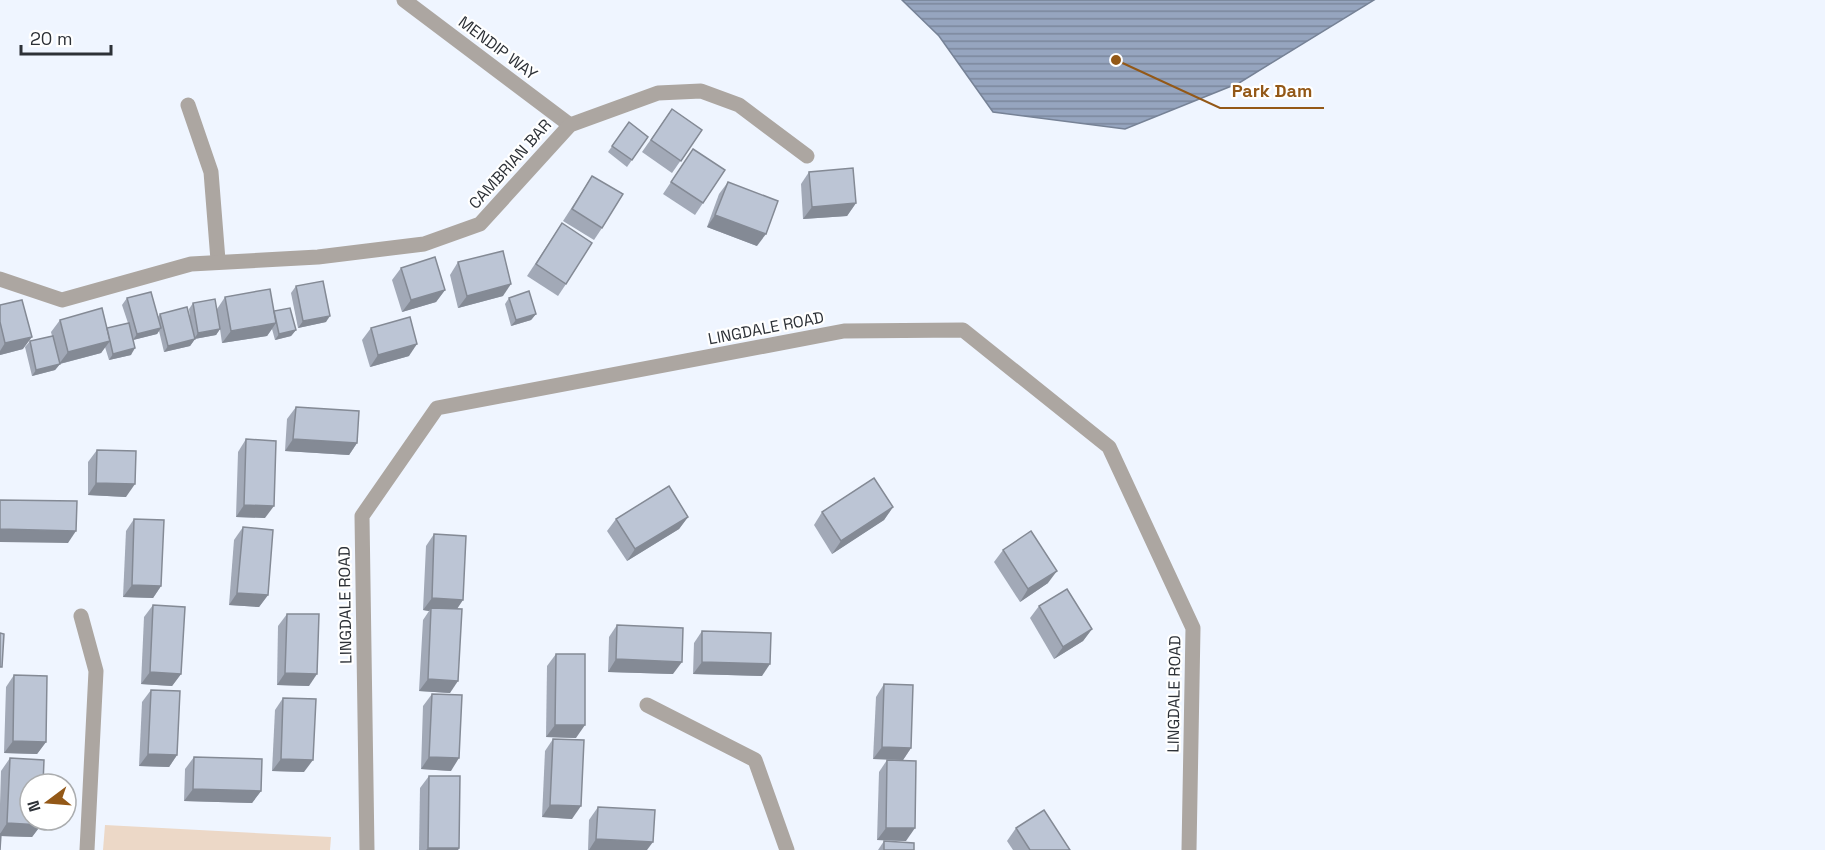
<svg xmlns="http://www.w3.org/2000/svg" width="1825" height="850" viewBox="0 0 1825 850" font-family="'Space Grotesk',sans-serif">
<style>
.park{fill:#ecd8c7}
.water{fill:url(#water-rules);stroke:#768296;stroke-width:1.5}
.lines{fill:none;stroke-linecap:round;stroke-linejoin:round}
.minor{stroke:#aca6a1;stroke-width:15}
.wall{fill:#a2a9b7}
.shaded-wall{fill:#848a95}
.building{fill:#bcc5d5;stroke:#848a95;stroke-width:1.5}
.labels{text-anchor:middle;dominant-baseline:central;stroke-width:4.5;stroke-linejoin:round;paint-order:stroke}
.street-label{font-size:16px;fill:#2d3137;stroke:#fff}
.leader{fill:none;stroke:#935817;stroke-width:2}
.callout-dot{fill:#935817;stroke:#fff;stroke-width:2}
.callout-label{font-size:18px;text-anchor:middle;font-weight:bold;fill:#935817;stroke:#fff;stroke-width:4.5;stroke-linejoin:round;paint-order:stroke}
</style>
<defs>
<pattern id="water-rules" width="6" height="5" patternUnits="userSpaceOnUse" patternTransform="scale(1.5)"><rect width="6" height="5" fill="#96a5bf"/><path d="M0 2.5h6" fill="none" stroke="#7b879c"/></pattern>
</defs>
<rect width="100%" height="100%" fill="#eff5ff"/>
<polygon class="park" points="105,825 331,837 330,850 103,850"/>
<polygon class="water" points="902,0 1374,0 1239,83 1125,129 993,112 939,36"/>
<g class="lines">
<g class="minor">
<polyline points="404,0 570,125"/>
<polyline points="188,105 211,172 218,260"/>
<polyline points="0,279 62,300 191,264 318,257 424,244 480,224 570,125 658,93 701,91 739,105 807,156"/>
<polyline points="81,616 96,671 87,850"/>
<polyline points="647,705 755,760 787,850"/>
<polyline points="367,850 362,516 437,408 844,331 963,330 1109,447 1193,628 1189,850"/>
</g>
</g>
<g class="wall">
<polygon points="672,109 702,130 672,173 642,152"/>
<polygon points="629,122 648,137 627,167 608,152"/>
<polygon points="693,149 703,203 695,215 663,194"/>
<polygon points="809,172 856,203 847,216 803,219 801,184"/>
<polygon points="592,176 602,228 594,240 563,221"/>
<polygon points="728,182 757,246 707,227 719,194"/>
<polygon points="562,223 566,284 558,296 527,276"/>
<polygon points="458,262 503,296 458,308 450,275"/>
<polygon points="401,268 445,290 436,302 402,312 392,280"/>
<polygon points="296,286 326,322 298,328 291,293"/>
<polygon points="225,297 274,311 296,330 291,336 275,340 272,329 267,336 222,343 220,329 216,335 195,339 190,346 164,352 159,331 157,334 133,340 131,355 109,360 105,347 101,353 60,364 55,370 32,376 25,347 30,341 52,336 51,332 60,320 107,328 128,323 122,305 127,298 158,317 160,314 191,326 189,309 193,303 217,309"/>
<polygon points="509,298 536,314 531,320 511,326 505,304"/>
<polygon points="0,305 23,349 0,355"/>
<polygon points="371,328 409,356 370,367 362,340"/>
<polygon points="296,407 357,443 349,455 285,451 287,419"/>
<polygon points="246,439 265,518 236,517 238,452"/>
<polygon points="97,450 126,497 88,495 88,462"/>
<polygon points="893,507 884,520 832,554 814,525 822,512"/>
<polygon points="688,517 679,529 627,561 607,531 616,519"/>
<polygon points="134,519 161,586 153,598 123,597 126,531"/>
<polygon points="243,527 268,595 259,607 229,605 234,540"/>
<polygon points="434,534 457,609 450,693 419,691 423,620 429,611 423,610 426,546"/>
<polygon points="1003,550 1048,583 1020,602 994,562"/>
<polygon points="153,605 181,674 172,686 141,684 144,617"/>
<polygon points="1039,606 1092,629 1083,641 1054,659 1030,618"/>
<polygon points="287,614 309,686 277,685 278,626"/>
<polygon points="617,625 673,674 608,672 609,637"/>
<polygon points="702,631 762,676 693,674 694,643"/>
<polygon points="556,654 576,738 546,737 547,666"/>
<polygon points="14,675 46,742 37,754 4,753 6,687"/>
<polygon points="884,684 911,748 903,760 873,759 876,697"/>
<polygon points="151,690 177,755 169,767 139,766 142,702"/>
<polygon points="432,694 451,771 421,769 423,706"/>
<polygon points="283,698 304,772 272,771 275,710"/>
<polygon points="553,739 572,819 542,817 545,751"/>
<polygon points="194,757 261,791 252,803 184,801 185,769"/>
<polygon points="10,758 41,825 32,837 1,836 0,850 0,804 1,771"/>
<polygon points="887,760 906,841 877,840 879,772"/>
<polygon points="429,776 459,848 458,850 419,850 420,788"/>
<polygon points="598,807 647,850 588,850 589,820"/>
<polygon points="1016,828 1070,850 1013,850 1007,841"/>
<polygon points="884,841 914,850 878,850"/>
</g>
<g class="shaded-wall">
<polygon points="856,203 847,216 803,219 812,207"/>
<polygon points="715,215 766,234 757,246 707,227"/>
<polygon points="511,284 503,296 458,308 467,296"/>
<polygon points="445,290 436,302 402,312 411,300"/>
<polygon points="536,314 531,320 511,326 516,320"/>
<polygon points="330,316 326,322 298,328 303,321"/>
<polygon points="276,323 267,336 222,343 231,331"/>
<polygon points="161,328 157,334 133,340 137,334"/>
<polygon points="220,329 216,335 194,339 198,333"/>
<polygon points="296,330 291,336 275,340 279,334"/>
<polygon points="32,337 23,349 0,355 0,351 5,343"/>
<polygon points="195,339 190,346 164,352 168,346"/>
<polygon points="110,341 101,353 59,364 68,352"/>
<polygon points="417,344 409,356 370,367 378,355"/>
<polygon points="135,348 131,355 109,360 113,354"/>
<polygon points="60,364 55,370 32,376 36,370"/>
<polygon points="293,439 357,443 349,455 285,451"/>
<polygon points="96,483 135,484 126,497 88,495"/>
<polygon points="244,505 274,506 265,518 236,517"/>
<polygon points="893,507 884,520 832,554 841,541"/>
<polygon points="688,517 679,529 627,561 635,549"/>
<polygon points="0,529 76,531 68,543 0,542"/>
<polygon points="1057,571 1048,583 1020,602 1028,589"/>
<polygon points="132,585 161,586 153,598 123,597"/>
<polygon points="237,593 268,595 259,607 229,605"/>
<polygon points="432,598 463,600 455,612 431,608 429,611 423,610"/>
<polygon points="1092,629 1083,641 1054,659 1063,647"/>
<polygon points="616,659 682,662 673,674 608,672"/>
<polygon points="702,662 770,664 762,676 693,674"/>
<polygon points="150,672 181,674 172,686 141,684"/>
<polygon points="285,673 317,674 309,686 277,685"/>
<polygon points="428,679 458,681 450,693 419,691"/>
<polygon points="555,725 585,725 576,738 546,737"/>
<polygon points="13,741 46,742 37,754 4,753"/>
<polygon points="882,747 911,748 903,760 873,759"/>
<polygon points="148,754 177,755 169,767 139,766"/>
<polygon points="429,757 459,758 451,771 421,769"/>
<polygon points="281,759 313,760 304,772 272,771"/>
<polygon points="193,789 261,791 252,803 184,801"/>
<polygon points="550,805 581,806 572,819 542,817"/>
<polygon points="7,823 41,825 32,837 0,836 0,834"/>
<polygon points="886,828 915,828 906,841 877,840"/>
<polygon points="596,839 653,842 647,850 589,850"/>
<polygon points="428,848 459,848 458,850 426,850"/>
</g>
<g class="building">
<polygon points="672,109 702,130 681,161 651,140"/>
<polygon points="629,122 648,137 632,160 612,146"/>
<polygon points="693,149 725,170 703,203 671,182"/>
<polygon points="853,168 856,203 812,207 809,172"/>
<polygon points="592,176 623,194 602,228 572,209"/>
<polygon points="728,182 778,201 766,234 715,215"/>
<polygon points="562,223 592,243 566,284 536,264"/>
<polygon points="503,251 511,284 467,296 458,262"/>
<polygon points="435,257 445,290 411,300 401,268"/>
<polygon points="323,281 330,316 303,321 296,286"/>
<polygon points="270,289 276,323 231,331 225,297"/>
<polygon points="529,291 536,314 516,320 509,298"/>
<polygon points="151,292 161,328 137,334 127,298"/>
<polygon points="215,299 220,329 198,333 193,303"/>
<polygon points="22,300 32,337 5,343 0,322 0,305"/>
<polygon points="187,307 195,339 168,346 160,314"/>
<polygon points="102,308 110,341 68,352 60,320"/>
<polygon points="290,308 296,330 279,334 274,311"/>
<polygon points="410,317 417,344 378,355 371,328"/>
<polygon points="129,323 135,348 113,354 107,328"/>
<polygon points="53,336 60,364 36,370 30,341"/>
<polygon points="296,407 359,411 357,443 293,439"/>
<polygon points="246,439 276,441 274,506 244,505"/>
<polygon points="97,450 136,451 135,484 96,483"/>
<polygon points="874,478 893,507 841,541 822,512"/>
<polygon points="669,486 688,517 635,549 616,519"/>
<polygon points="0,500 77,501 76,531 0,529"/>
<polygon points="134,519 164,520 161,586 132,585"/>
<polygon points="243,527 273,530 268,595 237,593"/>
<polygon points="1031,531 1057,571 1028,589 1003,550"/>
<polygon points="434,534 466,536 463,600 432,598"/>
<polygon points="1067,589 1092,629 1063,647 1039,606"/>
<polygon points="153,605 185,607 181,674 150,672"/>
<polygon points="431,608 462,609 458,681 428,679"/>
<polygon points="287,614 319,614 317,674 285,673"/>
<polygon points="617,625 683,628 682,662 616,659"/>
<polygon points="702,631 771,633 770,664 702,662"/>
<polygon points="0,633 4,634 2,667 0,667"/>
<polygon points="556,654 585,654 585,725 555,725"/>
<polygon points="14,675 47,676 46,742 13,741"/>
<polygon points="884,684 913,685 911,748 882,747"/>
<polygon points="151,690 180,691 177,755 148,754"/>
<polygon points="432,694 462,695 459,758 429,757"/>
<polygon points="283,698 316,699 313,760 281,759"/>
<polygon points="553,739 584,740 581,806 550,805"/>
<polygon points="194,757 262,759 261,791 193,789"/>
<polygon points="10,758 44,760 43,784 30,784 30,820 41,820 41,825 7,823"/>
<polygon points="887,760 916,761 915,828 886,828"/>
<polygon points="429,776 460,776 459,848 428,848"/>
<polygon points="598,807 655,810 653,842 596,839"/>
<polygon points="1044,810 1070,850 1030,850 1016,828"/>
<polygon points="0,834 1,834 0,850"/>
<polygon points="884,841 914,843 914,850 884,850"/>
</g>
<g class="labels">
<g class="street-label">
<text transform="translate(498 48) rotate(37)">MENDIP WAY</text>
<text transform="translate(510 164) rotate(-48)">CAMBRIAN BAR</text>
<text transform="translate(766 328) rotate(-11)">LINGDALE ROAD</text>
<text transform="translate(345 605) rotate(-91)">LINGDALE ROAD</text>
<text transform="translate(1174 694) rotate(-89)">LINGDALE ROAD</text>
</g>
</g>
<path class="leader" d="M1116 60L1220 108H1324"/>
<circle class="callout-dot" cx="1116" cy="60" r="6"/>
<g class="callout-label">
<text x="1272" y="97">Park Dam</text>
</g>
<g transform="translate(48 802) rotate(254)"><circle r="28" fill="#ffffff" stroke="#abadaf" stroke-width="1.5"/>
<path d="M0-4.5L10 22L0 15L-10 22Z" fill="#935817"/>
<text y="-9" font-size="16" font-weight="bold" text-anchor="middle" fill="#2d3137">N</text>
</g>
<path d="M21 45v9h90v-9" fill="none" stroke="#2d3137" stroke-width="3"/>
<text x="30" y="45" font-size="18" fill="#2d3137" stroke="#ffffff" stroke-width="4.5" paint-order="stroke">20 m</text>
</svg>
